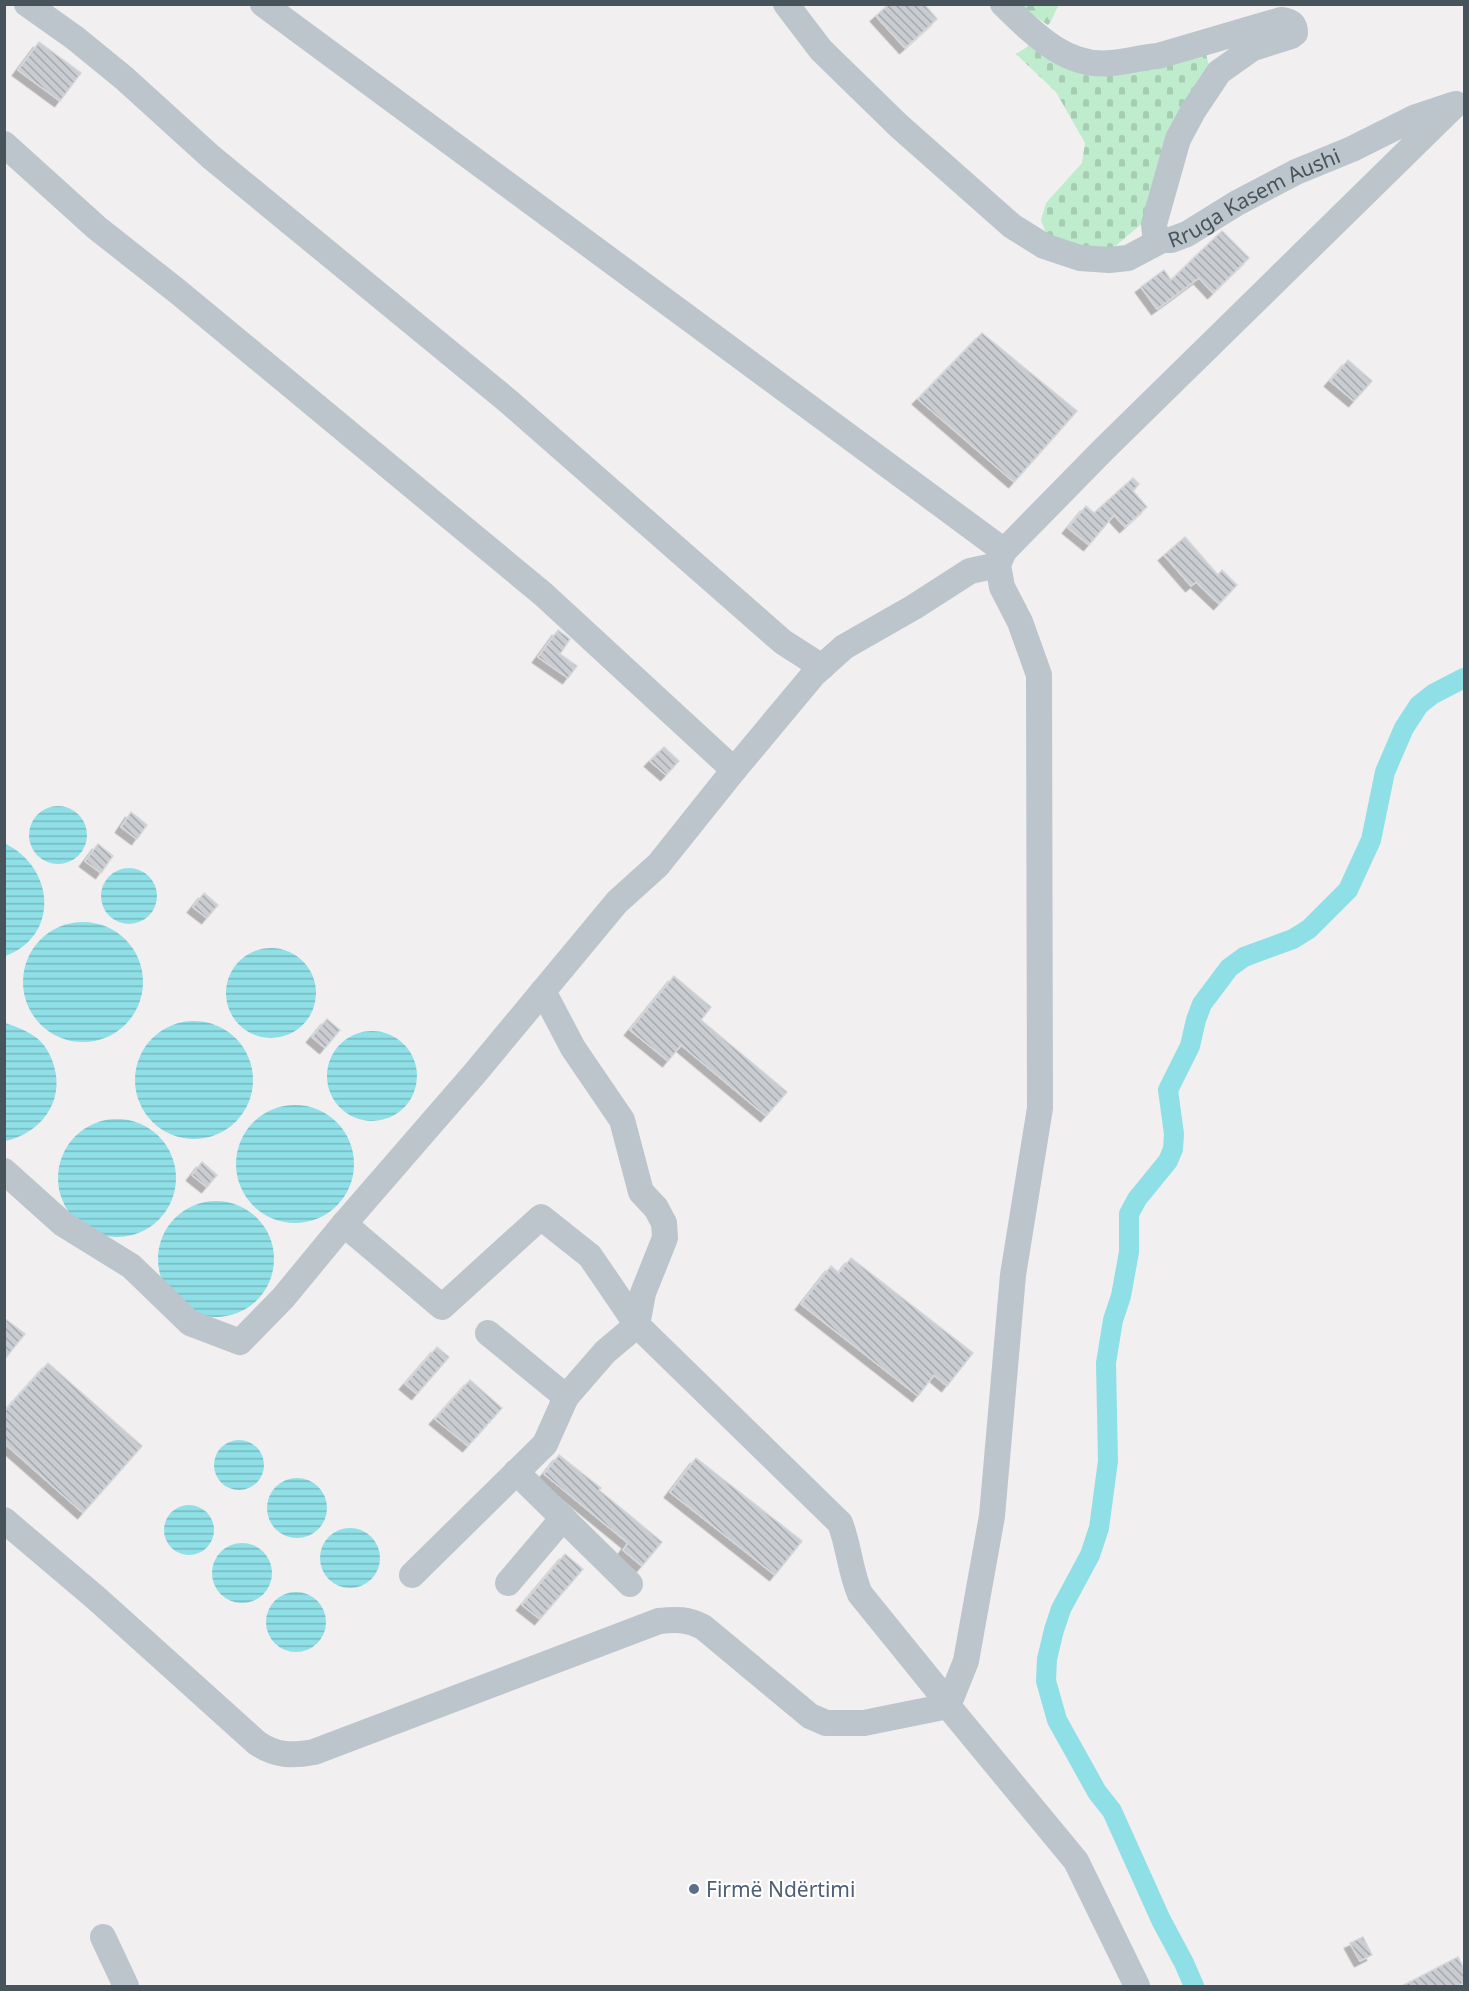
<svg xmlns="http://www.w3.org/2000/svg" width="1469" height="1991" viewBox="0 0 1469 1991" font-family="'Noto Sans',sans-serif">
<style>
.forest{fill:url(#forest-firs)}
.cemetery{fill:url(#cemetery-stones)}
.water{fill:url(#water-rules)}
.lines{fill:none;stroke-linecap:round;stroke-linejoin:round}
.canal{stroke:#8fdfe7;stroke-width:20}
.building{fill:url(#building-back-hatch);stroke:#d3d6da;stroke-width:1.5;filter:url(#shadow)}
.minor{stroke:#bbc5cb;stroke-width:26}
.service-dot{fill:#5c6f8a;stroke:#fff;stroke-width:2}
.labels{text-anchor:middle;dominant-baseline:central;stroke-width:4.5;stroke-linejoin:round;paint-order:stroke}
.street-label{font-size:21px;fill:#48545b;stroke:#fff}
.service-label{font-size:21px;fill:#4e5e75;stroke:#fff;text-anchor:start}
</style>
<defs>
<pattern id="forest-firs" width="22" height="20" patternUnits="userSpaceOnUse" patternTransform="scale(1.5)"><rect width="22" height="20" fill="#bfeccc"/><path d="M5 1l3.5 6h-7zM16 11l3.5 6h-7z" fill="#a6ccb1"/></pattern>
<pattern id="cemetery-stones" width="16" height="16" patternUnits="userSpaceOnUse" patternTransform="scale(1.5)"><rect width="16" height="16" fill="#bfeccc"/><path d="M2 7V4a2 2 0 0 1 4 0v3zM10 15v-3a2 2 0 0 1 4 0v3z" fill="#a6ccb1"/></pattern>
<pattern id="water-rules" width="6" height="5" patternUnits="userSpaceOnUse" patternTransform="scale(1.5)"><rect width="6" height="5" fill="#8fdfe7"/><path d="M0 2.5h6" fill="none" stroke="#77b7be"/></pattern>
<pattern id="building-back-hatch" width="6" height="6" patternUnits="userSpaceOnUse" patternTransform="scale(1.5)"><rect width="6" height="6" fill="#c9ccd1"/><path d="M-1 5l2 2M0 0l6 6M5-1l2 2" fill="none" stroke="#a5a8ad"/></pattern>
<filter id="shadow"><feDropShadow dx="-5.5" dy="5.5" stdDeviation="0" flood-color="#0004"/></filter>
</defs>
<rect width="100%" height="100%" fill="#f1efef"/>
<path class="forest" d="M 1018,5 L 1060,5 C 1054,10 1054,19 1048,25 Z"/>
<polygon class="cemetery" points="1043,37 1062,57 1205,50 1210,70 1145,221 1106,254 1048,238 1041,220 1046,203 1082,163 1085,143 1056,92 1016,54"/>
<g class="water">
<circle cx="58" cy="835" r="29"/>
<path d="M 4,843 C 55,867 60,936 5,956 Z"/>
<circle cx="129" cy="896" r="28"/>
<circle cx="83" cy="982" r="60"/>
<circle cx="271" cy="993" r="45"/>
<circle cx="194" cy="1080" r="59"/>
<path d="M 5,1023 C 17,1027 28,1031 38,1039 C 46,1046 51,1056 54,1066 C 65,1103 39,1134 5,1141 Z"/>
<circle cx="372" cy="1076" r="45"/>
<circle cx="295" cy="1164" r="59"/>
<circle cx="117" cy="1178" r="59"/>
<circle cx="216" cy="1259" r="58"/>
<circle cx="239" cy="1465" r="25"/>
<circle cx="297" cy="1508" r="30"/>
<circle cx="189" cy="1530" r="25"/>
<circle cx="350" cy="1558" r="30"/>
<circle cx="242" cy="1573" r="30"/>
<circle cx="296" cy="1622" r="30"/>
</g>
<g class="lines">
<polyline class="canal" points="1194,1986 1184,1963 1161,1920 1112,1811 1097,1792 1057,1720 1046,1681 1047,1659 1054,1630 1061,1609 1090,1555 1099,1528 1108,1461 1106,1363 1113,1320 1121,1296 1129,1252 1129,1214 1137,1199 1168,1161 1173,1149 1174,1134 1168,1090 1190,1046 1196,1020 1202,1004 1229,968 1244,957 1293,939 1309,929 1348,890 1371,840 1385,772 1404,728 1419,705 1433,694 1464,678"/>
</g>
<g class="building">
<polygon points="889,4 924,4 937,19 905,48 876,16"/>
<polygon points="39,42 81,73 60,101 18,70"/>
<polygon points="1222,231 1249,258 1213,293 1199,278 1157,309 1141,287 1164,270 1171,280"/>
<polygon points="982,333 1077,411 1014,482 918,399"/>
<polygon points="1348,360 1372,381 1354,401 1330,381"/>
<polygon points="1133,478 1139,484 1133,491 1147,507 1125,527 1114,515 1089,545 1068,528 1086,506 1094,513"/>
<polygon points="1185,537 1218,575 1222,570 1237,585 1219,604 1196,582 1191,586 1164,555"/>
<polygon points="558,630 570,639 560,654 577,666 568,678 538,657"/>
<polygon points="664,747 679,761 666,775 650,761"/>
<polygon points="131,812 147,825 137,839 121,827"/>
<polygon points="98,844 113,856 101,873 85,861"/>
<polygon points="204,893 218,905 207,918 193,907"/>
<polygon points="674,976 711,1007 701,1020 787,1092 766,1116 681,1045 668,1061 630,1030"/>
<polygon points="327,1019 340,1030 325,1048 312,1037"/>
<polygon points="202,1162 217,1175 207,1187 192,1175"/>
<polygon points="851,1258 973,1353 947,1386 934,1375 918,1396 801,1304 831,1266 839,1273"/>
<polygon points="4,1318 25,1334 4,1360"/>
<polygon points="437,1347 449,1357 417,1394 405,1384"/>
<polygon points="48,1363 142,1446 83,1513 4,1443 4,1412"/>
<polygon points="470,1380 502,1408 468,1446 435,1419"/>
<polygon points="559,1455 601,1488 599,1490 662,1542 642,1566 623,1550 628,1543 544,1474"/>
<polygon points="696,1458 802,1541 775,1575 670,1492"/>
<polygon points="565,1554 583,1569 540,1619 522,1605"/>
<polygon points="1363,1937 1372,1955 1360,1961 1350,1943"/>
<polygon points="1458,1957 1464,1969 1464,1983 1458,1986 1402,1986"/>
</g>
<g class="lines">
<g class="minor">
<polyline points="27,4 75,38 124,78 211,157 508,401 783,642 822,667"/>
<polyline points="263,4 1004,551"/>
<polyline points="786,4 821,50 899,126 1012,226 1044,246 1080,258 1109,260 1128,258 1162,240"/>
<path id="s1" d="M 1003,4 C 1033,33 1066,68 1111,63 C 1127,62 1142,57 1158,56 L 1281,20 C 1290,21 1295,23 1295,33 L 1291,36 L 1253,48 L 1219,72 L 1193,111 L 1178,139 L 1154,224 L 1155,234 L 1162,240 L 1171,240 L 1187,234 L 1237,203 L 1296,172 L 1352,149 L 1416,117 L 1452,105"/>
<polyline points="4,144 97,228 177,291 543,594 734,770"/>
<path d="M 4,1171 L 63,1224 L 131,1266 L 190,1323 L 240,1342 L 283,1298 L 344,1224 L 442,1307 L 541,1217 L 590,1256 L 637,1325 L 840,1523 C 849,1546 850,1571 860,1594 L 937,1689 L 948,1706 L 1076,1861 L 1137,1986"/>
<polyline points="344,1224 475,1073 617,902 658,865 734,770 814,674 844,647 914,607 970,571 998,565"/>
<polyline points="488,1333 566,1397"/>
<polyline points="516,1472 630,1584"/>
<path d="M 4,1520 L 96,1598 L 257,1743 C 276,1756 292,1756 314,1752 L 659,1621 C 676,1619 688,1619 703,1627 L 810,1716 L 826,1723 L 864,1723 L 948,1706 L 966,1661 L 992,1516 L 1013,1275 L 1040,1108 L 1039,675 L 1020,622 L 1002,587 L 998,565 L 1004,551 L 1103,450 L 1456,104"/>
<polyline points="412,1575 545,1444 566,1397 605,1352 637,1325 643,1293 665,1238 664,1223 656,1208 641,1192 622,1120 573,1048 543,991"/>
<polyline points="508,1583 563,1518"/>
<polyline points="103,1937 126,1986"/>
</g>
</g>
<circle class="service-dot" cx="694" cy="1889" r="6"/>
<g class="labels">
<g class="street-label">
<text stroke="none"><textPath href="#s1" startOffset="700">Rruga Kasem Aushi</textPath></text>
</g>
<g class="service-label">
<text x="706" y="1889">Firmë Ndërtimi</text>
</g>
</g>
<rect width="1469" height="1991" fill="none" stroke="#48545b" stroke-width="12"/>
</svg>
